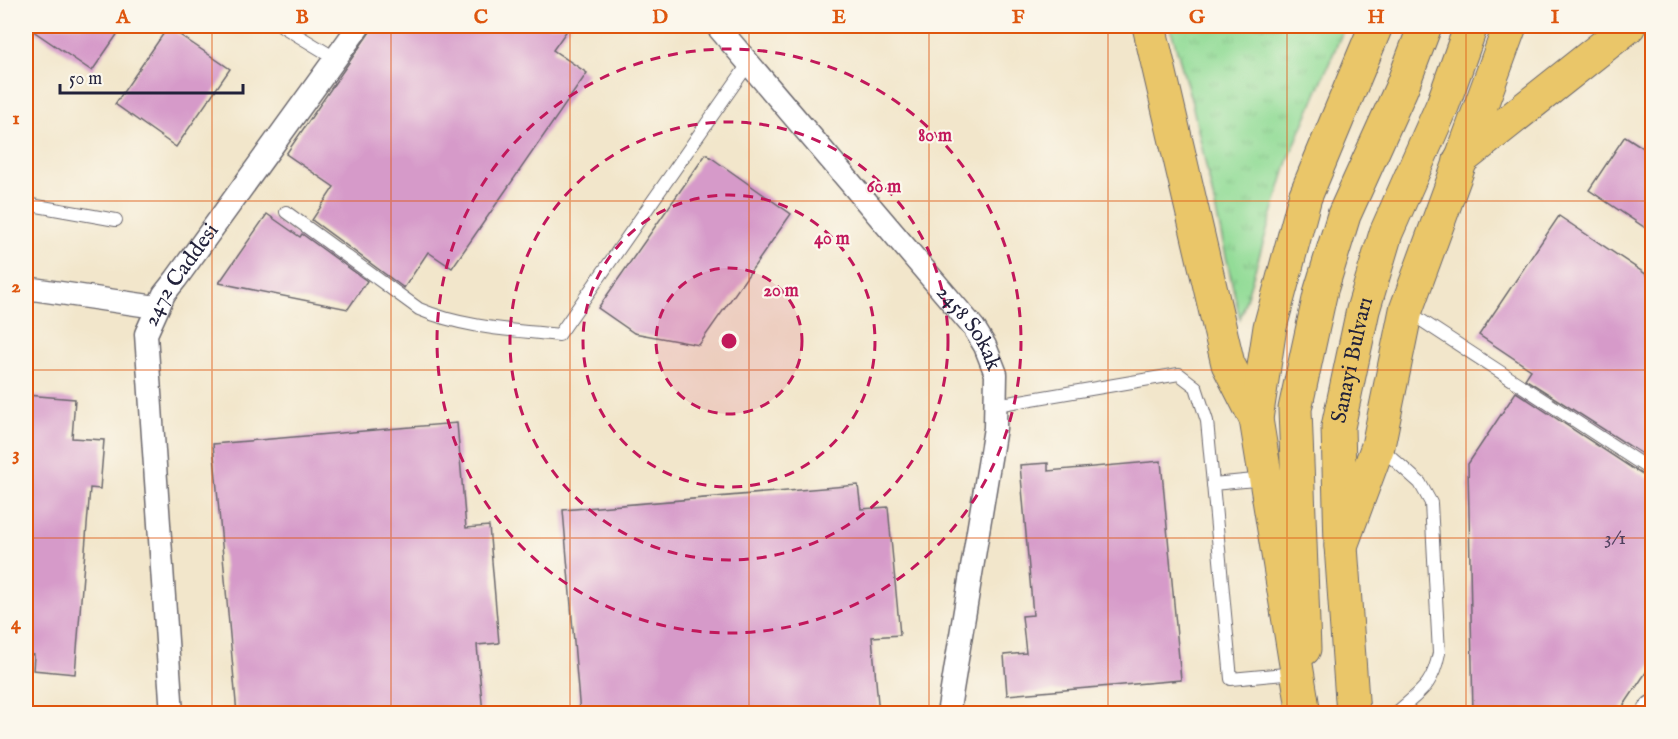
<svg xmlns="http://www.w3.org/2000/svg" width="1678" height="739" viewBox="0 0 1678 739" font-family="'IM FELL English',serif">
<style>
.grass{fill:url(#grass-tufts);stroke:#5a7f69;stroke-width:1.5}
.building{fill:#d69ac9}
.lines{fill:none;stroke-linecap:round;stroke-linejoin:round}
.lane-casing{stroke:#6b676d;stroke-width:14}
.street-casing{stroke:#6b676d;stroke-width:25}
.primary-casing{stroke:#6b676d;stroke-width:35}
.highway-casing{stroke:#6b676d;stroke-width:35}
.lane{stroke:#fff;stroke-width:12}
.street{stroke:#fff;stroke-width:22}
.primary{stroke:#eac669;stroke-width:33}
.highway{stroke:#eac669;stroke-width:33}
.grid{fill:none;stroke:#de560e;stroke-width:1.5;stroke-opacity:0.55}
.ring{fill:none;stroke:#c2185b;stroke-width:3;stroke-dasharray:10 8}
.labels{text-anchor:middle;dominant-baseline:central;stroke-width:4.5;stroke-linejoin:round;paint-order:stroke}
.number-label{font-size:20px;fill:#4f405e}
.street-label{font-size:22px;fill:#22223b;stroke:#fbf7ec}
.centre{fill:#c2185b;stroke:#fbf7ec;stroke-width:3}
.ring-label{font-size:18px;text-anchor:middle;font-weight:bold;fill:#c2185b;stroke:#fbf7ec;stroke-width:4.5;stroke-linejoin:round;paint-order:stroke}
.neatline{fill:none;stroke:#de560e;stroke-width:2}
.grid-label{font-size:20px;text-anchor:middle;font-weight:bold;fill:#de560e}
</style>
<defs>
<pattern id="grass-tufts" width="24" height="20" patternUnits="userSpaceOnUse" patternTransform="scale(1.5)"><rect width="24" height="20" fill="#93dc97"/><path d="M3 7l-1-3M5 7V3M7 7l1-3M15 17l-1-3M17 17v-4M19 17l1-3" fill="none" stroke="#7ebc83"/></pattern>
</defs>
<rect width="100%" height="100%" fill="#fbf7ec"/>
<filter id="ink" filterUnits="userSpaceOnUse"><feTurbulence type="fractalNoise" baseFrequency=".0167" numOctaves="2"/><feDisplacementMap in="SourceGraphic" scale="12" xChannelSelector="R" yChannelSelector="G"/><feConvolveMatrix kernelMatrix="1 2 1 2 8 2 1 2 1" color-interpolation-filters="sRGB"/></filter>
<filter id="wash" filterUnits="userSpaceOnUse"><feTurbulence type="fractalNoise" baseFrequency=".008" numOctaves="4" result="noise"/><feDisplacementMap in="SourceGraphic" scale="24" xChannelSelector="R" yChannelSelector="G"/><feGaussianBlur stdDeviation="1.35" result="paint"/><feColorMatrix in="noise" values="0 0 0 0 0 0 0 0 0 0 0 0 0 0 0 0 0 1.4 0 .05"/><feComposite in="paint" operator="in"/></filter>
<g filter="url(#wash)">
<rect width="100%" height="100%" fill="#f2e6cb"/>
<polygon class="grass" points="1170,26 1345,26 1289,158 1240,319 1192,103"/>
<g id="blocks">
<g class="building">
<polygon points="26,26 123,26 92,71"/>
<polygon points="374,26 570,26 553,50 587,73 452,268 428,252 404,288 312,220 334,187 286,154"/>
<polygon points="168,27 230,69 176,147 115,104"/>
<polygon points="1625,136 1653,154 1653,233 1589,190"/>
<polygon points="706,154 791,214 699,345 634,333 598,308"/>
<polygon points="267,214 300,237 302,234 367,281 348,309 219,283"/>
<polygon points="1559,216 1653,279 1653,461 1525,379 1531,370 1479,335"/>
<polygon points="1516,392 1647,478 1653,479 1653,662 1618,714 1473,714 1468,464"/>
<polygon points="26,395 75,399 72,438 104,440 100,489 90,488 75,674 33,670 34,655 26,654"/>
<polygon points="457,423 466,528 489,526 499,643 477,645 483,714 237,714 213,444"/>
<polygon points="1161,461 1181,680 1007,695 1004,655 1026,653 1022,616 1033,615 1020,465 1048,463 1048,471"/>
<polygon points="858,485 861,509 888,507 900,635 872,637 879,714 580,714 563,510"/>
</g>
</g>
</g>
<g filter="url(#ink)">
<use href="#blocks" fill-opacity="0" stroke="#6b676d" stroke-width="1.5"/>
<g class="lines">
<g class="lane-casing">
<g id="lane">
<polyline points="282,26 335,58"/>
<polyline points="26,204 116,220"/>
<path d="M 286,212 L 419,309 C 463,328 512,330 559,335 L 749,63"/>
<polyline points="1407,311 1652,471"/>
<polyline points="996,405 1179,374 1196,387 1207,421 1213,484"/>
<path d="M 1380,447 L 1420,483 L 1431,503 L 1439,653 C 1432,688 1420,691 1395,714"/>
<polyline points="1265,479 1213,484 1231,679 1296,673"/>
</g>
</g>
<g class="street-casing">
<g id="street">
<path id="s1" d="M 717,26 L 974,328 L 985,346 L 996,374 L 995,428 L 948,714"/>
<polyline points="26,288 156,307"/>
<path id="s2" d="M 172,714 L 146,334 L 164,294 L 176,279 L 359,26"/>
<polyline points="1647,714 1652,707"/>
</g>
</g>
<g class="primary-casing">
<g id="primary">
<polyline points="1304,649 1295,409 1321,290 1344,215 1401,89 1425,26"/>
<path id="s3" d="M 1353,714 L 1341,546 L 1338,427 L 1363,310 L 1386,233 L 1443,104 L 1471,26"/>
</g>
</g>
<g class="highway-casing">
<g id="highway">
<polyline points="1149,26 1228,364 1256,419"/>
<polyline points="1460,160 1629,26"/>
<polyline points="1341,546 1378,446 1406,310 1510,26"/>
<polyline points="1304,714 1256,419 1270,327 1305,197 1376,26"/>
</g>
</g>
<use href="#lane" class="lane"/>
<use href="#street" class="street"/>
<use href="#primary" class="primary"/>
<use href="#highway" class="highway"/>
</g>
</g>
<path class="grid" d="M 212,26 L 212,714M 391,26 L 391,714M 570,26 L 570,714M 749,26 L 749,714M 929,26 L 929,714M 1108,26 L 1108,714M 1287,26 L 1287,714M 1466,26 L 1466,714M 26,201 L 1652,201M 26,370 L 1652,370M 26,538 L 1652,538"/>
<circle cx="729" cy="341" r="73" fill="#c2185b" fill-opacity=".12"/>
<g class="ring">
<circle cx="729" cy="341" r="73"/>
<circle cx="729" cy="341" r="146"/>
<circle cx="729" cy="341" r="219"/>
<circle cx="729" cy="341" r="292"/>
</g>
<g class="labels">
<g class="number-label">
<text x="1615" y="538">3/1</text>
</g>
<g class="street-label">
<text stroke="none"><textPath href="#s2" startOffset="450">2472 Caddesi</textPath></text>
<text stroke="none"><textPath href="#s1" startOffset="394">2458 Sokak</textPath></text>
<text stroke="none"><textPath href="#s3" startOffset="356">Sanayi Bulvarı</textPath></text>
</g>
</g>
<circle cx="729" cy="341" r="9" class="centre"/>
<g class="ring-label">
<text x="935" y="141">80 m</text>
<text x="884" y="192">60 m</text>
<text x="832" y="244">40 m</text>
<text x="781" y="296">20 m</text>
</g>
<rect width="1678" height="739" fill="none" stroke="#fbf7ec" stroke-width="66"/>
<path d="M60 84v9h183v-9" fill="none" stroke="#22223b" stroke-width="3"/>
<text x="69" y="84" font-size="18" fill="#22223b" stroke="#fbf7ec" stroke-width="4.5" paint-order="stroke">50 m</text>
<rect x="33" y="33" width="1612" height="673" class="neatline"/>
<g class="grid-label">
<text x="123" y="23">A</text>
<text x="302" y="23">B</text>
<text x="481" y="23">C</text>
<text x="660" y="23">D</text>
<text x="839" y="23">E</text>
<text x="1018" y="23">F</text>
<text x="1197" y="23">G</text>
<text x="1376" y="23">H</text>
<text x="1555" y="23">I</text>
<text x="16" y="124">1</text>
<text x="16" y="292">2</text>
<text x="16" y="460">3</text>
<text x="16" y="629">4</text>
</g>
</svg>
